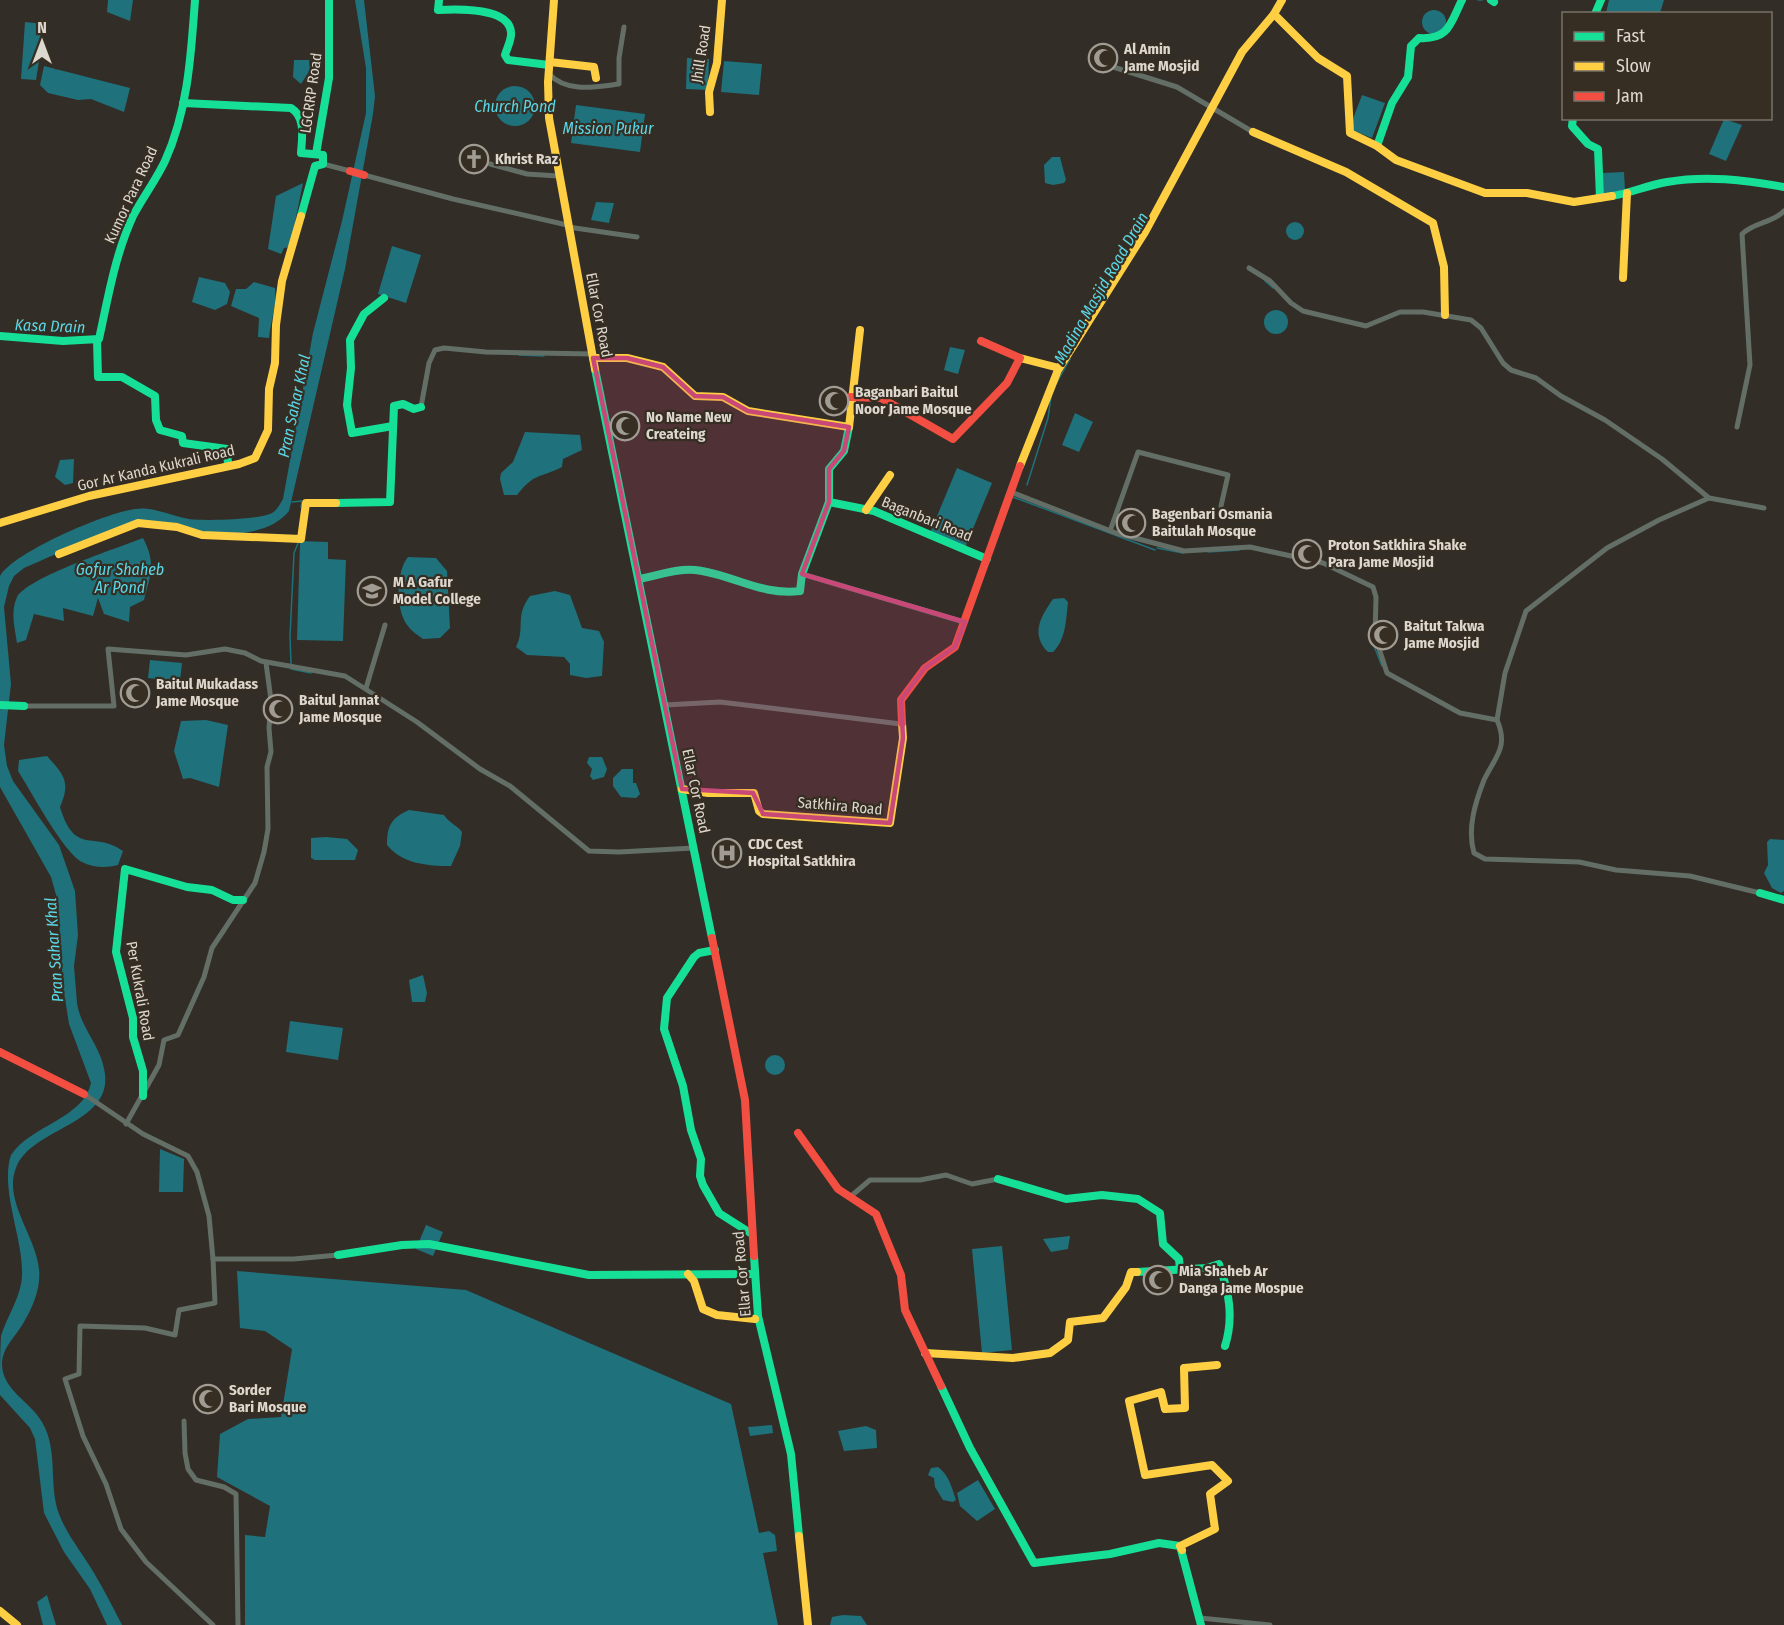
<svg xmlns="http://www.w3.org/2000/svg" width="1784" height="1625" viewBox="0 0 1784 1625" font-family="'Fira Sans Condensed',sans-serif">
<style>
.water{fill:#1f717c}
.lines{fill:none;stroke-linecap:round;stroke-linejoin:round}
.stream{stroke:#1f717c;stroke-width:1.5}
.street{stroke:#636f66;stroke-width:5}
.fast{stroke:#16e098;stroke-width:8}
.slow{stroke:#ffcf43;stroke-width:8}
.jam{stroke:#f24e42;stroke-width:8}
.marked{fill:#c84878;fill-opacity:0.2;stroke:#c84878;stroke-width:4.5;stroke-linejoin:round}
.labels{text-anchor:middle;dominant-baseline:central;stroke-width:4.5;stroke-linejoin:round;paint-order:stroke}
.poi-label{font-size:15px;font-weight:bold;fill:#dcd7cf;stroke:#362e22;text-anchor:start}
.street-label{font-size:15px;fill:#dcd7cf;stroke:#362e22}
.water-label{font-size:16px;font-style:italic;fill:#59d7e9;stroke:#362e22}
</style>
<rect width="100%" height="100%" fill="#322d26"/>
<g class="water">
<polygon points="108,0 133,0 130,21 107,12"/>
<path d="M 355,0 L 364,0 L 375,96 L 373,114 L 345,269 L 289,511 C 270,535 227,537 199,532 C 184,530 164,521 149,523 C 106,529 64,551 24,568 L 14,576 L 9,586 L 4,607 L 11,684 L 4,745 L 7,766 L 13,781 L 59,845 L 75,891 L 78,935 L 74,966 L 77,1003 C 81,1029 102,1047 105,1074 C 111,1125 31,1128 16,1168 C 3,1201 36,1236 39,1269 C 41,1286 34,1305 25,1320 C 17,1336 3,1345 2,1364 C 2,1390 30,1401 42,1422 C 59,1451 48,1484 59,1514 C 67,1535 83,1554 94,1573 C 104,1590 113,1607 122,1625 L 107,1625 L 90,1589 L 64,1552 L 44,1513 L 35,1439 L 30,1428 L 0,1395 C 0,1378 0,1352 1,1336 C 8,1314 23,1294 22,1271 C 22,1236 0,1188 11,1155 C 31,1125 83,1119 91,1083 L 69,1024 L 63,986 L 58,902 L 51,877 L 0,787 L 0,576 C 14,552 105,513 135,509 C 153,506 171,516 189,519 C 204,521 259,520 272,513 C 277,510 280,504 283,499 L 313,333 L 342,221 L 366,113 L 366,68 Z"/>
<polygon points="1609,0 1664,0 1660,13 1606,13"/>
<circle cx="1434" cy="22" r="12"/>
<polygon points="25,22 45,24 36,80 21,79"/>
<polygon points="687,58 709,59 708,90 686,89"/>
<polygon points="294,60 309,60 310,70 301,84 293,77"/>
<polygon points="724,61 762,64 759,95 721,92"/>
<polygon points="44,66 130,88 124,112 91,99 78,100 48,93 40,85"/>
<circle cx="515" cy="106" r="20"/>
<polygon points="1362,95 1385,103 1372,138 1349,129"/>
<polygon points="576,105 645,114 640,152 571,143"/>
<polygon points="1724,119 1742,125 1726,161 1709,154"/>
<polygon points="1052,157 1060,157 1066,180 1064,183 1053,185 1045,183 1044,165"/>
<polygon points="1624,172 1625,190 1619,193 1603,194 1602,173"/>
<polygon points="303,183 290,247 284,248 281,254 268,249 276,196"/>
<polygon points="596,202 614,203 609,223 591,220"/>
<circle cx="1295" cy="231" r="9"/>
<polygon points="392,246 421,255 406,303 378,294"/>
<polygon points="199,277 225,283 230,292 227,304 215,310 192,302"/>
<path d="M 254,282 L 275,288 C 277,305 271,320 269,338 L 258,337 L 259,318 L 231,306 L 236,289 L 246,289 Z"/>
<circle cx="1276" cy="322" r="12"/>
<polygon points="950,347 965,350 958,374 944,370"/>
<polygon points="1075,413 1093,422 1079,452 1062,445"/>
<path d="M 525,432 L 580,435 L 582,450 L 563,459 L 562,467 C 540,478 534,473 517,495 L 504,495 L 500,479 L 501,473 L 513,462 Z"/>
<polygon points="74,459 73,483 65,485 55,477 60,460"/>
<polygon points="957,468 992,483 965,548 930,533"/>
<path d="M 143,538 C 156,563 151,574 144,600 L 130,607 L 129,622 L 104,614 L 98,598 L 93,616 L 63,608 L 64,621 L 34,614 L 26,640 L 17,643 C 15,629 10,612 17,597 C 28,577 118,548 143,538 Z"/>
<polygon points="300,541 328,542 328,559 346,560 343,641 297,640"/>
<path d="M 408,557 L 436,558 L 447,571 L 450,628 L 440,638 L 423,639 C 418,635 411,631 408,626 C 395,611 396,571 408,557 Z"/>
<path d="M 555,591 L 570,595 L 582,628 L 599,631 L 604,642 L 602,676 L 586,678 L 570,675 L 570,664 L 564,657 L 527,655 L 516,647 C 526,627 514,617 530,596 Z"/>
<path d="M 1064,598 L 1068,602 C 1066,619 1066,640 1053,652 L 1048,652 C 1030,634 1041,616 1053,599 Z"/>
<polygon points="150,660 182,663 180,682 148,678"/>
<polygon points="206,720 228,725 219,787 190,778 183,779 174,751 181,721"/>
<path d="M 47,756 C 64,775 71,782 60,807 C 75,857 94,830 123,851 L 118,865 C 107,868 93,868 82,862 C 63,852 31,791 18,771 L 19,760 Z"/>
<polygon points="589,757 602,757 607,769 604,777 593,780 590,776 592,769 587,763"/>
<polygon points="622,769 633,769 633,783 636,783 640,794 636,798 621,797 613,786 613,778"/>
<path d="M 409,810 L 444,815 C 449,823 457,825 462,832 L 460,846 L 451,866 C 428,866 402,864 387,845 C 387,826 391,818 409,810 Z"/>
<polygon points="326,837 347,839 358,850 355,860 315,860 311,858 311,838"/>
<polygon points="1770,839 1784,840 1784,891 1781,893 1772,888 1764,873 1768,865 1767,842"/>
<polygon points="423,975 427,993 425,1002 412,1002 409,980"/>
<polygon points="290,1021 343,1028 338,1060 286,1052"/>
<circle cx="775" cy="1065" r="10"/>
<polygon points="160,1149 184,1159 183,1192 159,1192"/>
<polygon points="426,1225 443,1232 433,1256 416,1249"/>
<polygon points="1070,1236 1068,1249 1051,1252 1043,1239"/>
<polygon points="1002,1246 1012,1350 982,1353 972,1249"/>
<polygon points="237,1271 466,1290 731,1404 759,1533 769,1531 775,1535 777,1551 763,1553 778,1625 245,1625 245,1535 265,1537 270,1506 217,1477 220,1434 248,1419 281,1417 292,1349 265,1331 240,1328"/>
<polygon points="772,1425 773,1433 750,1436 748,1427"/>
<polygon points="866,1426 876,1430 877,1448 844,1451 838,1431"/>
<path d="M 938,1467 C 949,1475 952,1488 956,1500 L 953,1502 L 943,1500 L 935,1487 L 934,1478 L 928,1475 L 931,1468 Z"/>
<polygon points="978,1480 995,1509 977,1521 960,1506 957,1493"/>
<polygon points="47,1595 56,1625 43,1625 37,1602"/>
<polygon points="843,1615 861,1616 867,1625 830,1625 832,1617"/>
</g>
<g class="lines">
<g class="stream">
<polyline points="1478,0 1482,0"/>
<polyline points="1265,281 1273,288"/>
<polyline points="519,355 544,356"/>
<polyline points="1056,384 1070,359"/>
<polyline points="1027,485 1048,418 1051,397"/>
<polyline points="1013,497 1155,550"/>
<polyline points="292,502 302,501 301,507"/>
<polyline points="1157,548 1183,553"/>
<polyline points="1208,552 1239,550"/>
<polyline points="1373,628 1372,641 1382,666"/>
<polyline points="291,664 290,636 294,553 299,541"/>
<polyline points="291,669 311,673"/>
</g>
<g class="street">
<polyline points="1094,61 1177,87 1253,132"/>
<path d="M 549,74 C 567,93 595,87 619,84 L 619,58 L 624,27"/>
<polyline points="323,164 350,171"/>
<polyline points="490,164 527,174 558,176"/>
<polyline points="364,175 453,199 567,225"/>
<polyline points="568,227 637,237"/>
<polyline points="1249,268 1270,281 1291,303 1303,311 1366,326 1400,312 1423,312 1471,320 1481,328 1503,363 1511,370 1536,378 1561,396 1605,420 1662,459 1709,498 1764,508"/>
<polyline points="421,407 429,363 435,350 444,348 486,352 593,354"/>
<path d="M 1737,427 L 1750,365 L 1742,234 C 1754,222 1773,223 1784,211"/>
<path d="M 1011,492 L 1116,533 L 1184,551 L 1250,547 L 1323,563 L 1373,587 L 1376,597 L 1375,636 L 1387,673 L 1460,713 L 1497,720 C 1509,747 1495,757 1484,780 C 1475,803 1467,829 1474,853 L 1485,859 L 1579,862 L 1616,870 L 1690,876 L 1760,893"/>
<polyline points="1110,531 1138,452 1228,475 1221,506"/>
<polyline points="802,574 964,622"/>
<polyline points="366,688 385,625"/>
<polyline points="665,705 720,702 901,724"/>
<polyline points="24,706 114,706 108,649 186,655 225,649 245,653 261,661 345,676 417,722 480,769 510,786 589,851 619,852 694,848"/>
<polyline points="1497,720 1505,673 1526,611 1607,548 1659,520 1709,498"/>
<polyline points="84,1094 143,1134 188,1156 197,1172 209,1216 213,1259 294,1259 338,1255"/>
<polyline points="126,1124 159,1065 164,1040 178,1035 204,977 212,948 255,883 264,852 268,829 267,767 271,752 269,728 271,700 266,663"/>
<polyline points="850,1197 870,1180 920,1180 946,1175 972,1184 998,1179"/>
<polyline points="213,1259 215,1303 179,1310 175,1335 145,1328 80,1326 79,1374 65,1379 83,1436 106,1484 121,1529 146,1562 213,1625"/>
<polyline points="184,1421 185,1453 188,1469 196,1480 224,1487 236,1494 238,1625"/>
<polyline points="1200,1618 1270,1625"/>
</g>
<g class="fast">
<path d="M 439,0 L 438,10 C 456,9 509,7 511,32 C 512,39 507,48 505,55 L 508,60 L 549,65"/>
<polyline points="1491,0 1494,2"/>
<polyline points="1595,14 1601,0"/>
<path d="M 183,103 L 291,108 C 306,117 302,138 301,153 L 323,155 L 323,164 L 315,166 L 301,216"/>
<polyline points="1573,118 1572,126 1588,144 1598,149 1600,198"/>
<path d="M 1377,146 L 1392,103 L 1408,77 L 1411,46 L 1419,38 C 1449,40 1450,24 1462,0"/>
<polyline points="316,154 329,78 329,0"/>
<path d="M 1612,196 C 1631,193 1648,185 1667,182 C 1706,175 1745,180 1784,187"/>
<polyline points="384,298 364,314 350,340 351,368 347,405 352,433 393,426"/>
<path d="M 0,336 L 63,341 L 99,339 C 108,298 115,255 133,216 C 143,197 156,180 165,161 C 188,110 191,55 195,0"/>
<polyline points="97,340 98,377 122,377 155,396 156,420 160,430 182,436 183,443 227,449 228,465"/>
<polyline points="595,369 712,938"/>
<polyline points="849,427 844,451 829,469 829,502 874,511 987,559"/>
<polyline points="336,503 390,502 394,406 403,404 414,409 421,407"/>
<path d="M 639,579 C 656,576 677,568 695,570 C 732,574 761,596 800,591 L 802,574 L 829,502"/>
<polyline points="0,705 24,706"/>
<polyline points="1760,893 1784,900"/>
<polyline points="715,950 699,953 694,957 667,998 664,1029 683,1086 691,1130 701,1159 700,1176 703,1185 719,1213 752,1234"/>
<polyline points="143,1096 143,1071 133,1037 133,1018 116,952 125,869 187,887 212,890 233,900 243,900"/>
<polyline points="998,1179 1066,1199 1102,1195 1138,1199 1160,1213 1163,1244 1179,1259 1180,1269"/>
<polyline points="338,1255 402,1245 429,1244 589,1275 754,1274"/>
<polyline points="754,1256 758,1316 791,1454 799,1536"/>
<path d="M 1137,1272 L 1207,1268 L 1219,1264 C 1229,1292 1234,1317 1225,1346"/>
<polyline points="941,1386 970,1448 1034,1563 1110,1554 1159,1543 1180,1546 1201,1625"/>
</g>
<g class="slow">
<polyline points="554,0 548,82 549,118 595,369"/>
<polyline points="1274,14 1318,58 1347,76 1350,133 1377,146 1396,160 1485,193 1527,193 1574,202 1612,196"/>
<polyline points="550,62 594,67 596,78"/>
<polyline points="710,112 709,92 717,63 722,0"/>
<polyline points="1253,132 1346,172 1433,223 1444,267 1445,315"/>
<polyline points="1623,278 1627,193"/>
<polyline points="593,358 627,358 663,367 695,396 723,397 748,411 849,427 860,330"/>
<polyline points="1020,358 1059,368"/>
<polyline points="1020,466 1058,370 1145,232 1242,52 1274,14 1282,0"/>
<polyline points="866,510 890,475"/>
<polyline points="0,523 89,496 239,464 255,458 268,430 269,389 275,363 276,325 282,281 301,216"/>
<polyline points="59,554 138,523 177,527 202,535 301,539 306,503 336,503"/>
<polyline points="682,789 708,793 754,793 759,811 763,814 890,823 903,738 902,723"/>
<polyline points="688,1274 694,1281 703,1309 717,1315 755,1319"/>
<polyline points="925,1353 1013,1358 1050,1353 1068,1340 1070,1322 1103,1318 1126,1287 1131,1272 1137,1272"/>
<polyline points="799,1536 808,1625"/>
<polyline points="1182,1550 1180,1546 1215,1529 1210,1494 1228,1481 1212,1465 1145,1475 1129,1401 1161,1392 1165,1409 1185,1408 1184,1368 1217,1365"/>
<polyline points="0,1611 17,1625"/>
</g>
<g class="jam">
<polyline points="350,171 364,175"/>
<polyline points="850,397 881,398 953,439 1007,383 1020,358 981,341"/>
<polyline points="902,723 901,700 925,668 955,647 1020,466"/>
<polyline points="712,938 745,1100 754,1256"/>
<polyline points="0,1052 84,1094"/>
<polyline points="798,1133 838,1189 876,1214 901,1275 905,1310 941,1386"/>
</g>
</g>
<path class="marked" d="M 593,358 L 627,358 L 663,367 L 695,396 L 723,397 L 748,411 L 849,427 L 844,451 L 829,469 L 829,502 L 802,574 L 965,622 L 955,647 L 925,668 L 901,700 L 903,738 L 890,823 L 763,814 L 753,793 L 682,789 Z"/>
<defs>
<g id="mosque-ring" transform="scale(1.5)"><circle r="9.5" fill="#362e22" stroke="#a09c94" stroke-width="1.5"/><path d="M3.5-4.9A6 6 0 1 0 3.5 4.9A5 5 0 1 1 3.5-4.9Z" fill="#a09c94"/></g>
<g id="church-ring" transform="scale(1.5)"><circle r="9.5" fill="#362e22" stroke="#a09c94" stroke-width="1.5"/><path d="M-1.2-6h2.4v3.5h3.3v2.4h-3.3V6h-2.4V-.1h-3.3v-2.4h3.3Z" fill="#a09c94"/></g>
<g id="university-ring" transform="scale(1.5)"><circle r="9.5" fill="#362e22" stroke="#a09c94" stroke-width="1.5"/><path d="M0-5L7-2L0 1L-7-2ZM-4 1L0 2.5L4 1V4Q0 6-4 4Z" fill="#a09c94"/></g>
<g id="hospital-ring" transform="scale(1.5)"><circle r="9.5" fill="#362e22" stroke="#a09c94" stroke-width="1.5"/><path d="M-5-5h3v3.5h4V-5h3V5h-3V1.5h-4V5h-3Z" fill="#a09c94"/></g>
</defs>
<g fill-rule="evenodd">
<use href="#mosque-ring" x="1103" y="58"/>
<use href="#church-ring" x="474" y="159"/>
<use href="#mosque-ring" x="834" y="401"/>
<use href="#mosque-ring" x="625" y="426"/>
<use href="#mosque-ring" x="1131" y="523"/>
<use href="#mosque-ring" x="1307" y="554"/>
<use href="#university-ring" x="372" y="591"/>
<use href="#mosque-ring" x="1383" y="635"/>
<use href="#mosque-ring" x="135" y="693"/>
<use href="#mosque-ring" x="278" y="709"/>
<use href="#hospital-ring" x="727" y="853"/>
<use href="#mosque-ring" x="1158" y="1280"/>
<use href="#mosque-ring" x="208" y="1399"/>
</g>
<g class="labels">
<g class="poi-label">
<text x="1124" y="49">Al Amin<tspan x="1124" dy="17">Jame Mosjid</tspan></text>
<text x="495" y="159">Khrist Raz</text>
<text x="855" y="392">Baganbari Baitul<tspan x="855" dy="17">Noor Jame Mosque</tspan></text>
<text x="646" y="417">No Name New<tspan x="646" dy="17">Createing</tspan></text>
<text x="1152" y="514">Bagenbari Osmania<tspan x="1152" dy="17">Baitulah Mosque</tspan></text>
<text x="1328" y="545">Proton Satkhira Shake<tspan x="1328" dy="17">Para Jame Mosjid</tspan></text>
<text x="393" y="582">M A Gafur<tspan x="393" dy="17">Model College</tspan></text>
<text x="1404" y="626">Baitut Takwa<tspan x="1404" dy="17">Jame Mosjid</tspan></text>
<text x="156" y="684">Baitul Mukadass<tspan x="156" dy="17">Jame Mosque</tspan></text>
<text x="299" y="700">Baitul Jannat<tspan x="299" dy="17">Jame Mosque</tspan></text>
<text x="748" y="844">CDC Cest<tspan x="748" dy="17">Hospital Satkhira</tspan></text>
<text x="1179" y="1271">Mia Shaheb Ar<tspan x="1179" dy="17">Danga Jame Mospue</tspan></text>
<text x="229" y="1390">Sorder<tspan x="229" dy="17">Bari Mosque</tspan></text>
</g>
<g class="street-label">
<text transform="translate(701 54) rotate(-81)">Jhill Road</text>
<text transform="translate(311 93) rotate(-82)">LGCRRP Road</text>
<text transform="translate(131 195) rotate(-65)">Kumor Para Road</text>
<text transform="translate(599 315) rotate(79)">Ellar Cor Road</text>
<text transform="translate(156 468) rotate(-13)">Gor Ar Kanda Kukrali Road</text>
<text transform="translate(927 519) rotate(22)">Baganbari Road</text>
<text transform="translate(696 791) rotate(78)">Ellar Cor Road</text>
<text transform="translate(840 806) rotate(5)">Satkhira Road</text>
<text transform="translate(140 991) rotate(80)">Per Kukrali Road</text>
<text transform="translate(742 1274) rotate(-95)">Ellar Cor Road</text>
</g>
<g class="water-label">
<text x="515" y="106">Church Pond</text>
<text x="608" y="128">Mission Pukur</text>
<text transform="translate(1101 288) rotate(-60)">Madina Masjid Road Drain</text>
<text transform="translate(50 326) rotate(2)">Kasa Drain</text>
<text transform="translate(294 406) rotate(-78)">Pran Sahar Khal</text>
<text x="120" y="569">Gofur Shaheb<tspan x="120" dy="18">Ar Pond</tspan></text>
<text transform="translate(54 950) rotate(-94)">Pran Sahar Khal</text>
</g>
</g>
<rect x="1562" y="12" width="210" height="108" fill="#362e22" stroke="#787267" stroke-width="1.5"/>
<rect x="1574" y="32" width="30" height="9" fill="#16e098" stroke="#787267" stroke-width="1.5"/>
<text x="1616" y="42" font-size="18" fill="#dcd7cf">Fast</text>
<rect x="1574" y="62" width="30" height="9" fill="#ffcf43" stroke="#787267" stroke-width="1.5"/>
<text x="1616" y="72" font-size="18" fill="#dcd7cf">Slow</text>
<rect x="1574" y="92" width="30" height="9" fill="#f24e42" stroke="#787267" stroke-width="1.5"/>
<text x="1616" y="102" font-size="18" fill="#dcd7cf">Jam</text>
<g transform="translate(42 42)" stroke="#362e22" stroke-width="4.5" paint-order="stroke">
<path d="M0-4.5L10 22L0 15L-10 22Z" fill="#dcd7cf"/>
<text y="-9" font-size="16" font-weight="bold" text-anchor="middle" fill="#dcd7cf">N</text>
</g>
</svg>
